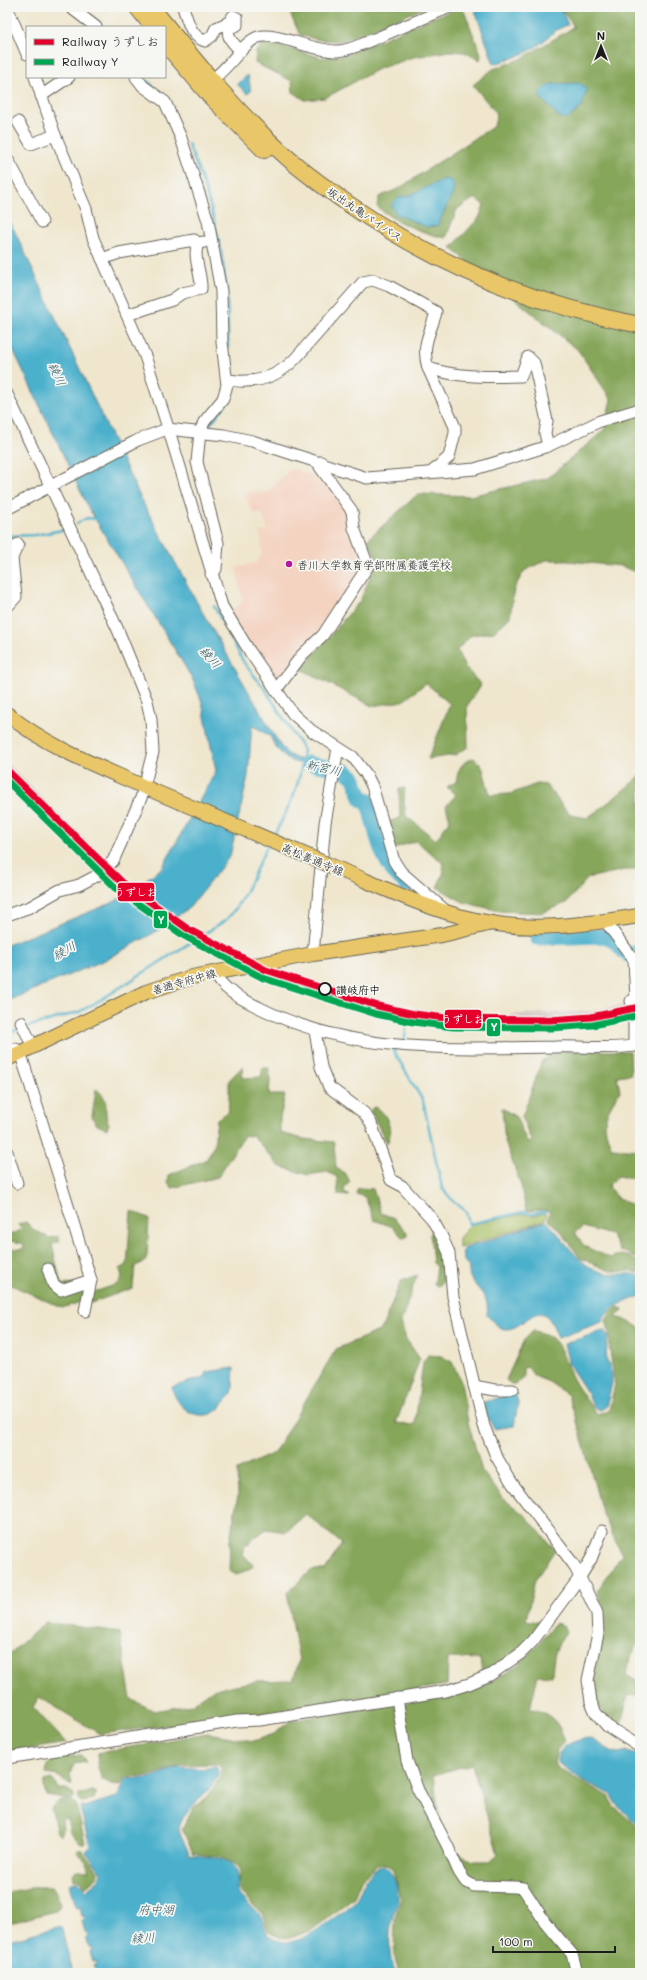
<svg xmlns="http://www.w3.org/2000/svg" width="647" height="1980" viewBox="0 0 647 1980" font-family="Mali,'Klee One',sans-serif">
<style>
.built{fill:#f4d3c1}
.industrial{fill:#d0c0bc}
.green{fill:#a9c065;stroke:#626e40}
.forest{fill:#86a65a;stroke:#51613b;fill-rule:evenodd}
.water{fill:#4cb0cc;stroke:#346674}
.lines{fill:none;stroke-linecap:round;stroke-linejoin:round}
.stream{stroke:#4cb0cc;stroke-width:2.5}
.river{stroke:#4cb0cc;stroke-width:15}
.minor-casing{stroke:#66635a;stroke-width:13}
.major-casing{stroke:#66635a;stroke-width:16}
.highway-casing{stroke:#66635a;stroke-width:18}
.minor{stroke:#fff;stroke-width:11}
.major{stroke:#e9c769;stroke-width:14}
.highway{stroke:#e9c769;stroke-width:16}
.major-bridge-casing{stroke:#66635a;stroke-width:16;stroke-linecap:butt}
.major-bridge{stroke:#e9c769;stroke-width:14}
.rail-1-casing{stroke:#f6f6f2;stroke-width:10}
.rail-2-casing{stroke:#f6f6f2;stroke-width:10}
.rail-1{stroke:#e4002b;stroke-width:7}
.rail-2{stroke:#00a651;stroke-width:7}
.poi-dot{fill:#b5179e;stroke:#f6f6f2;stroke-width:1.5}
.stop-dot{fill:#f6f6f2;stroke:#1c1c1c;stroke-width:2}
.labels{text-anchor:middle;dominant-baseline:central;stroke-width:3.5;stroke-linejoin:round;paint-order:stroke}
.street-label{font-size:11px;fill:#1c1c1c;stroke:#f6f6f2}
.poi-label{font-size:11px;fill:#1c1c1c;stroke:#f6f6f2;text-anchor:start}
.stop-label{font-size:11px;font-weight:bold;fill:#1c1c1c;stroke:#f6f6f2;text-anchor:start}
.water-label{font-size:12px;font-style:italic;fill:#2f5762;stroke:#f6f6f2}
.line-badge{stroke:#f6f6f2;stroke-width:1.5}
.badge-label{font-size:11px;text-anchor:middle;font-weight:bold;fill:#fff}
</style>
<rect width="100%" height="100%" fill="#f6f6f2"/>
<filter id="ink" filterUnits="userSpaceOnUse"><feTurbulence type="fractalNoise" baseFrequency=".025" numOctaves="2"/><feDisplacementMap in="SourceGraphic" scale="8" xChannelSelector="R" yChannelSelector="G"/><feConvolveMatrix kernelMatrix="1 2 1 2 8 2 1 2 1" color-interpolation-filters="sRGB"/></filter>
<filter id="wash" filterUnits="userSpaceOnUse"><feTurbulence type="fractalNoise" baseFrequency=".012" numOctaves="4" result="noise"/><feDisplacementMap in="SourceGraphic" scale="16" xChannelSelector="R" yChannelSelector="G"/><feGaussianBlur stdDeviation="0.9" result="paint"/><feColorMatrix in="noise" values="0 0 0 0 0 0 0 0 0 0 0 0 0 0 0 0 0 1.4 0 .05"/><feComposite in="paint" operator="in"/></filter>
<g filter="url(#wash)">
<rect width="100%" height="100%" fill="#efe6cd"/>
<polygon class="built" points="291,469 312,475 319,470 349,513 364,567 315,638 306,641 298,655 277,681 253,651 230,612 243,602 236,568 256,563 263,552 259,532 268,530 262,513 254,514 245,496 250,492 267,492"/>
<g class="industrial">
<polygon points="7,763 105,860 95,872 7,784"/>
<polygon points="379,1001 415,1009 455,1014 502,1015 591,1011 640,1002 640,1014 592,1024 551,1029 502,1030 454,1028 376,1016"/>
</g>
<polygon class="green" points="544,1213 547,1214 545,1220 459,1248 459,1238 471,1224 524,1214 533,1216"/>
<g class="forest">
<polygon points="287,7 427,7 342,41 320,40 300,35"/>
<path d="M 560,7 L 596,7 L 620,9 L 622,7 L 640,7 L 640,574 L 621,566 L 556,560 L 546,560 L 524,571 L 514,589 L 510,617 L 494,632 L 472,635 L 457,650 L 464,666 L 481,685 L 467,706 L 468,747 L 455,755 L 428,759 L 450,704 L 426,683 L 403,701 L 372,706 L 301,669 L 360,601 L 377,560 L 368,539 L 418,494 L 470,496 L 548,478 L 604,430 L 611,399 L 578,350 L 451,248 L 479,218 L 484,205 L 475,198 L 457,209 L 446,238 C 427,235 389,220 377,206 L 379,197 L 398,189 L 494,126 L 497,114 L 473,85 L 493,69 L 521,59 L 574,27 Z"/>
<polygon points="460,8 464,11 481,54 480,60 464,52 450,51 414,57 378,69 325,98 305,100 293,92 292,81 255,63 256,52 262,44 279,46 323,58 348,54 431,18"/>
<path d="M 474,758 L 482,766 L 490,795 L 510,794 L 537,784 L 546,785 L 570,815 L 587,818 L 613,799 L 640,776 L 640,870 L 624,870 L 588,878 L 566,903 L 541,913 L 500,911 L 463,902 L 437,887 L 444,872 L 442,862 L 416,841 L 395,848 L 388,822 L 400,818 L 399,789 L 405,788 L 404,801 L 406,816 L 436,840 L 450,820 L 446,806 L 456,795 L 447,787 L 456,782 C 458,770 461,761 474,758 Z"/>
<path d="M 559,1051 L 630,1051 L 631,1074 L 617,1076 L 620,1091 C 605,1115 600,1121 612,1148 L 640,1150 L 640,1180 L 618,1176 L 608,1186 L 618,1199 L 638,1207 L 637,1258 L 628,1253 L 620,1251 L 611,1235 L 583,1227 L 575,1232 L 584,1246 L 610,1258 C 621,1253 628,1255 637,1261 L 639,1273 L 631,1271 L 610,1271 L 580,1258 L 561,1231 L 548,1220 L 550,1212 L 544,1210 L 526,1211 L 521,1185 L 505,1142 L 502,1108 L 516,1117 L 528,1144 L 531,1140 L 522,1117 L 542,1061 Z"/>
<polygon points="242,1067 243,1078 261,1077 263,1068 269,1068 270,1081 269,1095 285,1095 280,1118 280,1133 304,1139 334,1142 336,1168 346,1174 350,1182 345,1187 344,1192 349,1196 338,1195 337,1177 327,1172 308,1175 279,1166 252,1135 243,1137 218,1177 172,1188 168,1182 169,1175 207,1159 214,1145 217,1119 227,1113 229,1102 229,1080"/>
<path d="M 96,1089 C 113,1102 101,1108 109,1124 L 107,1129 L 97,1125 L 92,1117 Z"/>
<path d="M 374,1107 C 387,1110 394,1132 387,1143 L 370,1110 Z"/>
<polygon points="361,1188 373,1189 381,1213 394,1218 407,1232 407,1237 403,1238 393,1227 374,1220 365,1197 356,1194 357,1189"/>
<polygon points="131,1211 149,1218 147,1256 145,1262 135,1266 133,1288 91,1303 81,1302 62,1308 7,1283 7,1249 23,1249 24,1244 10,1241 7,1245 7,1236 23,1229 19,1224 26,1222 33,1229 49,1238 58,1236 60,1241 52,1244 61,1284 87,1285 94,1292 118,1284 122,1277 120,1269 127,1265"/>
<path d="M 435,1231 C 441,1246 454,1272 439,1286 L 434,1285 L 437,1267 L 433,1263 L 430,1234 Z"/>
<polygon points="417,1275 401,1322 406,1339 420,1359 396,1423 415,1425 423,1362 428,1355 441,1356 452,1362 461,1382 468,1422 482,1471 504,1499 527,1517 555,1550 535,1580 526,1620 544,1623 525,1645 482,1674 480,1659 448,1658 447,1685 271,1712 100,1734 39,1697 33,1707 66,1743 7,1753 7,1656 46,1622 120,1633 131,1699 154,1711 191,1705 214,1689 257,1681 293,1680 299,1661 287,1592 312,1570 325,1570 342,1544 306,1514 286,1532 266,1529 244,1547 242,1553 254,1566 237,1575 229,1571 230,1540 238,1495 237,1470 274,1453 336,1349 381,1330 401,1281"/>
<path d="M 618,1307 L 623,1309 L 622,1312 L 615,1317 L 624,1319 L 640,1328 L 640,1642 L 630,1657 L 627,1676 L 640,1681 L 640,1695 L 628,1696 L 620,1729 C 571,1690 602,1670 605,1621 C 606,1612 600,1600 597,1591 L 622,1555 L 602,1512 L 579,1428 L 568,1395 L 549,1382 L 534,1376 L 528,1367 L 523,1368 L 523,1378 L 517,1384 L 511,1384 L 506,1380 L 524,1340 L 533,1331 C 561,1334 561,1354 571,1375 C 577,1388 588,1401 596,1414 L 609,1411 L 615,1384 L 610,1351 L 609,1331 L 606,1320 L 612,1311 Z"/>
<path d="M 556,1623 L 564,1626 L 567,1631 C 555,1645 553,1658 552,1676 L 538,1675 L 530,1708 C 552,1715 557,1719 565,1741 L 557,1750 L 554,1763 L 559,1769 L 608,1796 L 613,1805 L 635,1825 L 640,1834 L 640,1973 L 399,1973 L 394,1955 L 395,1917 L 401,1898 L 392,1867 L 386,1864 L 377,1865 L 362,1878 L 354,1897 L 312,1930 L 290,1938 L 279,1937 L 273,1934 L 268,1930 L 262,1914 L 239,1891 L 240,1868 C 219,1851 216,1858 193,1853 L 182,1829 L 194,1807 L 203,1801 L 216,1784 L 222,1773 L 221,1768 L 217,1764 L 181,1765 L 150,1776 L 125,1777 L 121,1785 L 111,1784 L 102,1779 L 97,1764 L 98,1753 L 207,1733 L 254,1741 L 274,1734 L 290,1721 L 393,1704 L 402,1708 L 404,1703 C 442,1697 481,1692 513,1668 C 528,1657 543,1637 556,1623 ZM 472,1764 L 498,1854 L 490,1861 L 473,1861 L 453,1850 L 441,1827 L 433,1775 Z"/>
<polygon points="81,1755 86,1762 74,1764 70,1774 72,1784 69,1784 58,1776 46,1774 47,1765 56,1758"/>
<polygon points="51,1779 57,1784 57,1789 66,1789 74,1794 74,1798 71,1799 46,1795 44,1787 45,1781"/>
<polygon points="93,1791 96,1793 94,1800 81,1802 78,1799 79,1795"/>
<polygon points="60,1800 72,1800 76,1805 85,1843 81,1843 70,1833 67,1818 62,1819 63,1831 61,1836 57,1833 51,1808"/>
<polygon points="80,1848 98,1871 97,1877 85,1887 79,1879 74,1880 73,1874 76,1870 90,1871 86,1862 77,1852"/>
<polygon points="37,1887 52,1887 58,1896 60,1905 55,1911 7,1924 7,1892"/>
</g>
<g class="water">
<path d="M 492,7 L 505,10 L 555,9 L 562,11 L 568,25 C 553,30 552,35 540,44 C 527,54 510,59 494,64 L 475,11 Z"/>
<polygon points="248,75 251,91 247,94 237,84"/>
<polygon points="580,83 587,89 582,106 568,119 559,117 539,96 540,92 547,86 552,84"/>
<polygon points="444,179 450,180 454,186 453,193 437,226 426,227 396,214 391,205 398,198 410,195"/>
<polygon points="7,215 142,501 200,608 250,694 280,745 288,754 295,758 328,766 327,769 294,762 286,758 276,748 270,736 252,725 248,776 230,856 190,907 154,933 105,960 7,1001 7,945 114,902 162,868 216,771 202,702 192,678 89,509 7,337"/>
<path d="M 546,1221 C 568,1241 576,1268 609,1274 C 620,1275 629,1272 640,1276 L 640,1296 C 624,1303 610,1305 602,1322 L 558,1338 C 540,1284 524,1337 501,1328 C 496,1325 491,1320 487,1315 C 490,1296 479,1292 471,1279 C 468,1275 470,1270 468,1266 C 464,1261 461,1256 463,1249 Z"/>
<polygon points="605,1330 608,1336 606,1358 612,1375 612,1383 606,1407 600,1410 593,1407 588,1394 569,1365 564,1344"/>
<path d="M 234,1368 C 233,1375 234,1385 232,1393 C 231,1396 227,1397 226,1400 C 210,1428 177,1414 172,1387 L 205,1377 L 206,1372 Z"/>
<polygon points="512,1394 516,1395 518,1403 514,1426 494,1429 487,1415 484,1402"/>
<path d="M 587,1738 L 592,1739 L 611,1751 L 618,1753 L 628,1751 L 640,1755 L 640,1828 L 616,1804 L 610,1794 L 582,1780 L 557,1762 C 557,1746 574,1741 587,1738 Z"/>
<path d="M 216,1766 L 219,1773 C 217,1777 215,1781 213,1784 C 205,1795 179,1816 179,1829 C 180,1837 187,1847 190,1855 C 205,1858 236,1853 238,1876 C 239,1881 237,1887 237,1892 C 243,1902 254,1907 260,1916 C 265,1923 265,1933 272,1938 C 290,1950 314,1933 328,1922 C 336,1916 351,1908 356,1899 C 364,1887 367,1867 385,1866 C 393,1871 398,1887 398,1897 C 399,1902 395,1909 393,1915 C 389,1931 387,1958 396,1973 L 95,1973 L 94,1966 L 98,1963 L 93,1962 L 90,1951 L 93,1948 L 89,1947 L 86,1937 L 89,1934 L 85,1932 L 82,1921 L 86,1917 L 82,1916 L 80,1906 L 76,1907 L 70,1884 L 78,1881 L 86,1890 L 99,1879 L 101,1872 L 85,1851 L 90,1846 L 80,1808 L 117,1797 L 122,1788 L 125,1779 L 150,1778 L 178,1767 L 205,1769 Z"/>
<polygon points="61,1926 73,1973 7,1973 7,1939 13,1939"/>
</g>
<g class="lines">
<g class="stream">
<polyline points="79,7 104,27"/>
<polyline points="143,77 156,89"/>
<path d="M 188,144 C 207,189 221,237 226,286 C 228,306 228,327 228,347"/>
<polyline points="210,425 229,400 232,384"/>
<polyline points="77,523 87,518 97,519"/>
<polyline points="7,536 35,535 63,530"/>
<path d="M 214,606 L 244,663 L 265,689 L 303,749 C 303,781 288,810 273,837"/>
<path d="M 27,1027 L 79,1012 L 99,1001 L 226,920 C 247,898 254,870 268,845"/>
<polyline points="7,1033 22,1029"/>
<polyline points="404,1043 406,1029"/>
<polyline points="396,1050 393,1050 423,1101 442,1188 454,1202 466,1211 469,1224 523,1212 530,1214 545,1212"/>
</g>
<g class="river">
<path d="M 308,763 L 346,771 L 354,778 L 362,800 L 367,799 C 374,822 377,849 392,870 C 396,875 402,880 407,885"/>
<polyline points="537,938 604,936 615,942 627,955 640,951"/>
</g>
</g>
</g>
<g filter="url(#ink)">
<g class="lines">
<g class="minor-casing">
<g id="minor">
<polyline points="7,7 27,54"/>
<polyline points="70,7 96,27"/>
<path d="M 183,7 C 188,21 190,36 205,41 L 212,36 L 216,28 L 229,22 L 233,16 L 237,18 L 237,25 L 229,28 C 226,38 234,44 241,51"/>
<polyline points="35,77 55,135 86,209 93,238 145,356 170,434 222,606 250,652 293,714 312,731 353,757 366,774 372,786 394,861 401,872 447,912"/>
<polyline points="136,77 143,86 165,102 181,138 208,221 221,291 222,342 227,385 223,399 204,422 200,432 197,462 218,543 216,569 211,574"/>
<path d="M 211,80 C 228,70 243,42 258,37 C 275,31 314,52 338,51 C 352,50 367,42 379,37 C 403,27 426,17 450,7"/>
<polyline points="41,96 69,77"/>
<polyline points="18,122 31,144 55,135"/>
<polyline points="7,158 42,222"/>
<polyline points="102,259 119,253 194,240 198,243 204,242"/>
<path d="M 127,315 L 172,300 L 182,293 L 201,289 C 202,274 192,257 198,243"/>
<polyline points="428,368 455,427 455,433 449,457 433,471"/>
<path d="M 227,380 C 234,380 240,382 246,381 C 266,381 281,373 295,359 L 363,282 L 373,280 L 389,286 L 436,312 C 430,335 421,344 428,368 C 459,378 489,377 521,376 L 528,357 L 534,363 L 547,421 L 545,433 L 548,446"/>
<polyline points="7,394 118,630 147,701 151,719 153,752 141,798 113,861 98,875 79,885 60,890 30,907 7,915"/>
<polyline points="7,509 138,440 167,429 224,435 252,441 367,478 475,469 548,446 600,421 640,409"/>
<polyline points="7,607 16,597 12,558 18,544"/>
<polyline points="276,690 302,655 323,635 368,566 354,528 352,511 320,467 321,462"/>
<polyline points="605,921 634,960 636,1000 631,1001 632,1004"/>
<polyline points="313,954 325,823 338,748"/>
<path d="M 214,972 C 223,991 242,999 260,1008 C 354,1055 453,1048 555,1047 C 581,1046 616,1050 640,1045"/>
<polyline points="21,1022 33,1047"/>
<polyline points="315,1031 321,1067 329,1087 364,1113 371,1123 391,1180 402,1186 432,1219 442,1237 449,1253 453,1297 484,1426 496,1456 512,1483 574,1565 597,1613 598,1634 588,1680 591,1702 596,1713 607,1726 640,1747"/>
<polyline points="634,1046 634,1016"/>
<polyline points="7,1049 16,1049 22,1058 91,1280 85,1311"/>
<polyline points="7,1152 17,1183"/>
<polyline points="48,1269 53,1284 61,1290 91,1280"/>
<polyline points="474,1386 495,1390 513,1390"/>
<polyline points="397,1698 407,1761 418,1790 447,1845 459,1872 465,1881 474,1886 516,1887 523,1888 545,1922 572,1954 577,1973"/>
<polyline points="7,1758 237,1721 260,1720 446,1691 469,1684 490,1675 520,1654 533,1641 580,1577 591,1559 602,1531"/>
</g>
</g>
<g class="major-casing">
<g id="major">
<path d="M 7,714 C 50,749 101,767 151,790"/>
<path d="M 348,873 C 395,893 441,915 491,923 C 541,932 591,923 640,916"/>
<polyline points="7,1059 146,992 192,977 313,954 442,935 492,923"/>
</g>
</g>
<g class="highway-casing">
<g id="highway">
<polyline points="137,7 153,27"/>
<path d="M 151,7 C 194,60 237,114 289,159 C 307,175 327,189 347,203 C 436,265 534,305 640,325"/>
<polyline points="165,43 210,96 264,150"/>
</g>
</g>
<use href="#minor" class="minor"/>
<use href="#major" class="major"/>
<use href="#highway" class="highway"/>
<g class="major-bridge-casing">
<polyline id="major-bridge" points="151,790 348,873"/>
</g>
<use href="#major-bridge" class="major-bridge"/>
<g class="rail-1-casing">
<polyline id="rail-1" points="7,770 122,882 188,929 266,970 378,1006 414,1014 454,1019 550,1020 591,1017 640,1007"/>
</g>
<g class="rail-2-casing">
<polyline id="rail-2" points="7,781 117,889 184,936 263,978 376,1014 413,1022 453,1027 551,1028 593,1025 640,1015"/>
</g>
<use href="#rail-1" class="rail-1"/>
<use href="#rail-2" class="rail-2"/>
</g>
</g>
<circle class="poi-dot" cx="289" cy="564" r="4"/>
<circle class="stop-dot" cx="325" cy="989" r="6"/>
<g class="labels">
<g class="street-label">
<text transform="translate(365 214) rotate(34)">坂出丸亀バイパス</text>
<text transform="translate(313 859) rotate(23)">高松善通寺線</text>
<text transform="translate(184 981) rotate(-16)">善通寺府中線</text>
</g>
<g class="poi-label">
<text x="297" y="564">香川大学教育学部附属養護学校</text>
</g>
<g class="stop-label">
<text x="336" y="989">讃岐府中</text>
</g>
<g class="water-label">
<text transform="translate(58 374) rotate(66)">綾川</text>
<text transform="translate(211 657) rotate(49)">綾川</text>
<text transform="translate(324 767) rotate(12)">新宮川</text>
<text transform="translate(64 950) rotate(-30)">綾川</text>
<text x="156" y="1909">府中湖</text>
<text transform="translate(143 1937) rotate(-4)">綾川</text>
</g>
</g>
<g class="line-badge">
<rect x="117" y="882" width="38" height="20" rx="4" fill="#e4002b"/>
<rect x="153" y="910" width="15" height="19" rx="4" fill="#00a651"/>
<rect x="444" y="1009" width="38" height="20" rx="4" fill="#e4002b"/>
<rect x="486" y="1018" width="15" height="19" rx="4" fill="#00a651"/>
</g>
<g class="badge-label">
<text x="136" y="896">うずしお</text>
<text x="161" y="924">Y</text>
<text x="463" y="1023">うずしお</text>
<text x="494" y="1031">Y</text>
</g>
<rect width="647" height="1980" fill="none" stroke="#f6f6f2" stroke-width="24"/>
<rect x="26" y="26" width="140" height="52" fill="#f6f6f2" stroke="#9f9f9c"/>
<rect x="34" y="39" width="20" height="6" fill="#e4002b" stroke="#9f9f9c"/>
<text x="62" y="46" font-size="12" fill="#1c1c1c">Railway うずしお</text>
<rect x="34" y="59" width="20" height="6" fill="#00a651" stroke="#9f9f9c"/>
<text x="62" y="66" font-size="12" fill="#1c1c1c">Railway Y</text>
<g transform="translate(601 46)" stroke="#f6f6f2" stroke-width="3" paint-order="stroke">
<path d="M0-3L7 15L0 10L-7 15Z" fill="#1c1c1c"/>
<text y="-6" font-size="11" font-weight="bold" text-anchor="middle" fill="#1c1c1c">N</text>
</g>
<path d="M493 1946v6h122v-6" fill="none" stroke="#1c1c1c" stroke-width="2"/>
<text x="499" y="1946" font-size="12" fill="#1c1c1c" stroke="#f6f6f2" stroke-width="3" paint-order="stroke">100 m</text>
</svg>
